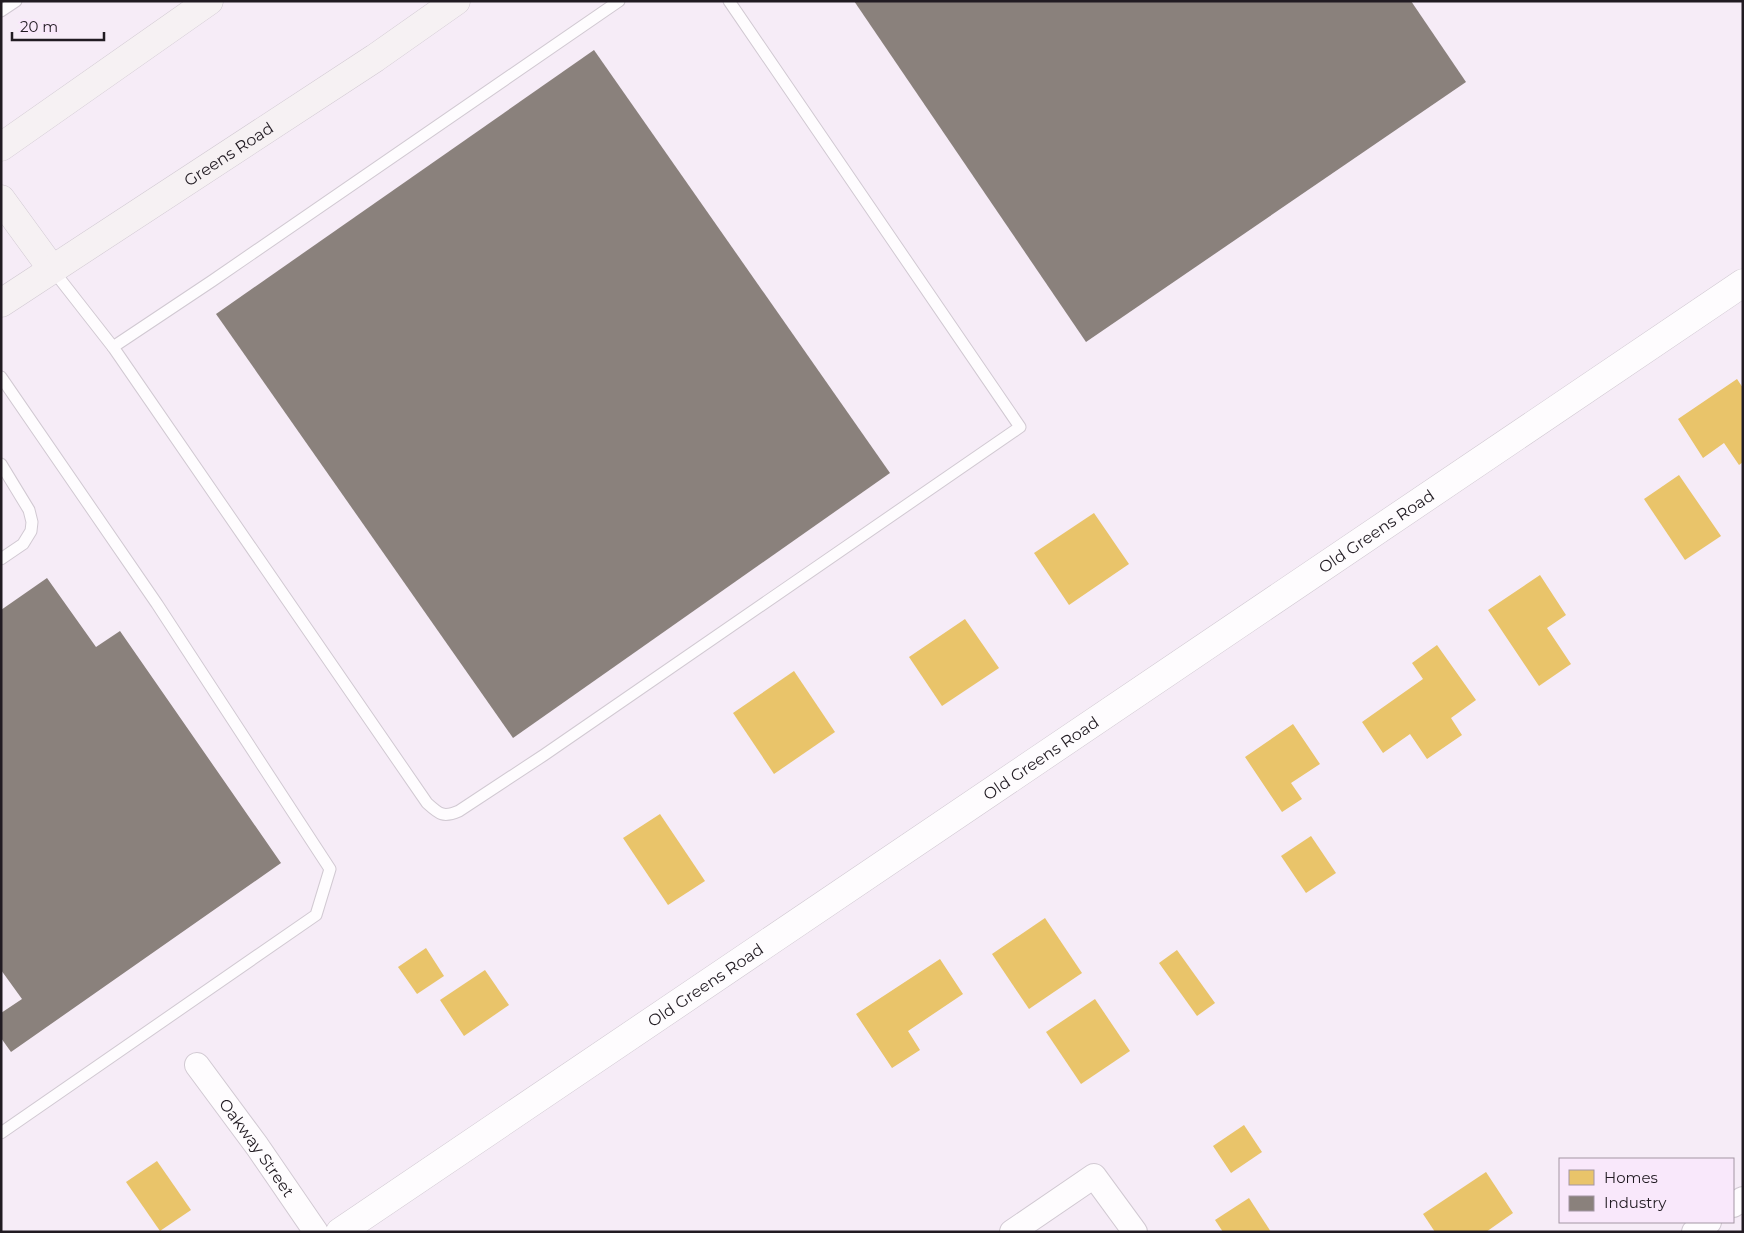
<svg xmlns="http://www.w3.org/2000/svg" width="1744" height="1233" viewBox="0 0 1744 1233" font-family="Montserrat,sans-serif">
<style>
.homes{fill:#e9c46a}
.industry{fill:#8a817c}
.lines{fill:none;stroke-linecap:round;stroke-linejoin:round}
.service-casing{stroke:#d1c9d2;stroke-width:13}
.minor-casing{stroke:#d1c9d2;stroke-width:26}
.tertiary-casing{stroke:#d1c9d2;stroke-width:29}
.secondary-casing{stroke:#d1c9d2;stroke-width:29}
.service{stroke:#fefcfe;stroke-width:11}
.minor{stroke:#fefcfe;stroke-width:24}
.tertiary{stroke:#fefcfe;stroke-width:28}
.secondary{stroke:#f6f1f3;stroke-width:28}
.labels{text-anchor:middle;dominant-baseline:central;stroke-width:5;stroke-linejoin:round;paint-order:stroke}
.street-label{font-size:16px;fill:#211b22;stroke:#f9e8fb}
</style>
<rect width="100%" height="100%" fill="#f6ecf7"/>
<g class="homes">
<polygon points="1737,379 1743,388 1743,462 1739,465 1724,443 1703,458 1678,419"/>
<polygon points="1679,475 1721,536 1685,560 1644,499"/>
<polygon points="1094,513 1129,564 1069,605 1034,553"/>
<polygon points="1540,575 1566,615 1547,628 1571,664 1539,686 1488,610"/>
<polygon points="965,619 999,668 942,706 909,657"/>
<polygon points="1437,645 1476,700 1451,718 1462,735 1427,759 1410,734 1383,753 1362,722 1423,679 1412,663"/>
<polygon points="794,671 835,732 774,774 733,713"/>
<polygon points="1293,724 1320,764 1291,783 1302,799 1282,812 1245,757"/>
<polygon points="660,814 705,881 668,905 623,838"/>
<polygon points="1311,836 1336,873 1306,893 1281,856"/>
<polygon points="1045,918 1082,973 1029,1009 992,954"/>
<polygon points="426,948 444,976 417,994 398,967"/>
<polygon points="1177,950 1215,1003 1197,1016 1159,963"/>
<polygon points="940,959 963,994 908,1031 920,1050 892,1068 856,1014"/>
<polygon points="485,970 509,1005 464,1036 440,1000"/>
<polygon points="1095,999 1130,1051 1081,1084 1046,1032"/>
<polygon points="1244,1125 1262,1152 1231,1173 1213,1146"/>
<polygon points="157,1161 191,1210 160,1231 126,1182"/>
<polygon points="1486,1172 1513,1213 1486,1232 1435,1232 1423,1214"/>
<polygon points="1249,1198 1271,1232 1223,1232 1215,1220"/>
</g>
<g class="industry">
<polygon points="854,1 1411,1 1466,82 1086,342"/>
<polygon points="594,50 890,473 513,738 216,314"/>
<polygon points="47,578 96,647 120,631 281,863 11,1052 1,1038 1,1013 22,999 1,970 1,610"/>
</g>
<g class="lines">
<g class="service-casing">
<g id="service">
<polyline points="1,11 16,1"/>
<polyline points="52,269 113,347 212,281 619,1"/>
<path d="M 113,347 L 427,803 C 439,814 443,818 459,811 L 544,755 L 1020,427 L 729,1"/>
<polyline points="1,377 157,604 330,869 316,915 1,1133"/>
<polyline points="1,464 29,510 32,522 31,531 23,544 1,559"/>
</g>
</g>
<g class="minor-casing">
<g id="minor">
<path id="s1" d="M 197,1065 L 257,1146 L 316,1232"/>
<polyline points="1733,1205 1743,1199"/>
<polyline points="1012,1232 1094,1176 1135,1232"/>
<polyline points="1694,1232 1709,1222"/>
</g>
</g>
<g class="tertiary-casing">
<g id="tertiary">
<path id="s2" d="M 340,1232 L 1743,283"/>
</g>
</g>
<g class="secondary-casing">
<g id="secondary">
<polyline points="1,147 209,1"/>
<polyline points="1,199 52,269"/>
<path id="s3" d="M 1,303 L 375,58 L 456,1"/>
</g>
</g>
<use href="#service" class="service"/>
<use href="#minor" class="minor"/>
<use href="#tertiary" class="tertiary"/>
<use href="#secondary" class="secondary"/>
</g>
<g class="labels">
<g class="street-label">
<text stroke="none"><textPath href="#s3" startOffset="272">Greens Road</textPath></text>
<text stroke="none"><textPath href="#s2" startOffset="1251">Old Greens Road</textPath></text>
<text stroke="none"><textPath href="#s2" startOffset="846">Old Greens Road</textPath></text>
<text stroke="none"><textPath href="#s2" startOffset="441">Old Greens Road</textPath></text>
<text stroke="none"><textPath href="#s1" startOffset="102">Oakway Street</textPath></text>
</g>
</g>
<rect width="1744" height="1233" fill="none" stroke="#211b22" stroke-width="5"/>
<rect x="1559" y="1158" width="175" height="65" fill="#f9e8fb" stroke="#a396a4"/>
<rect x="1569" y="1170" width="25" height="15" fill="#e9c46a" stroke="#a396a4"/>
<text x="1604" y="1183" font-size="15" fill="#211b22">Homes</text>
<rect x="1569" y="1196" width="25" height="15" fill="#8a817c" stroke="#a396a4"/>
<text x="1604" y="1208" font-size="15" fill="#211b22">Industry</text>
<path d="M12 32v8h92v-8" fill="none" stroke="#211b22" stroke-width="2.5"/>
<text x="20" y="32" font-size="15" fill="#211b22" stroke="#f9e8fb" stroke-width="4" paint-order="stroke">20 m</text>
</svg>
